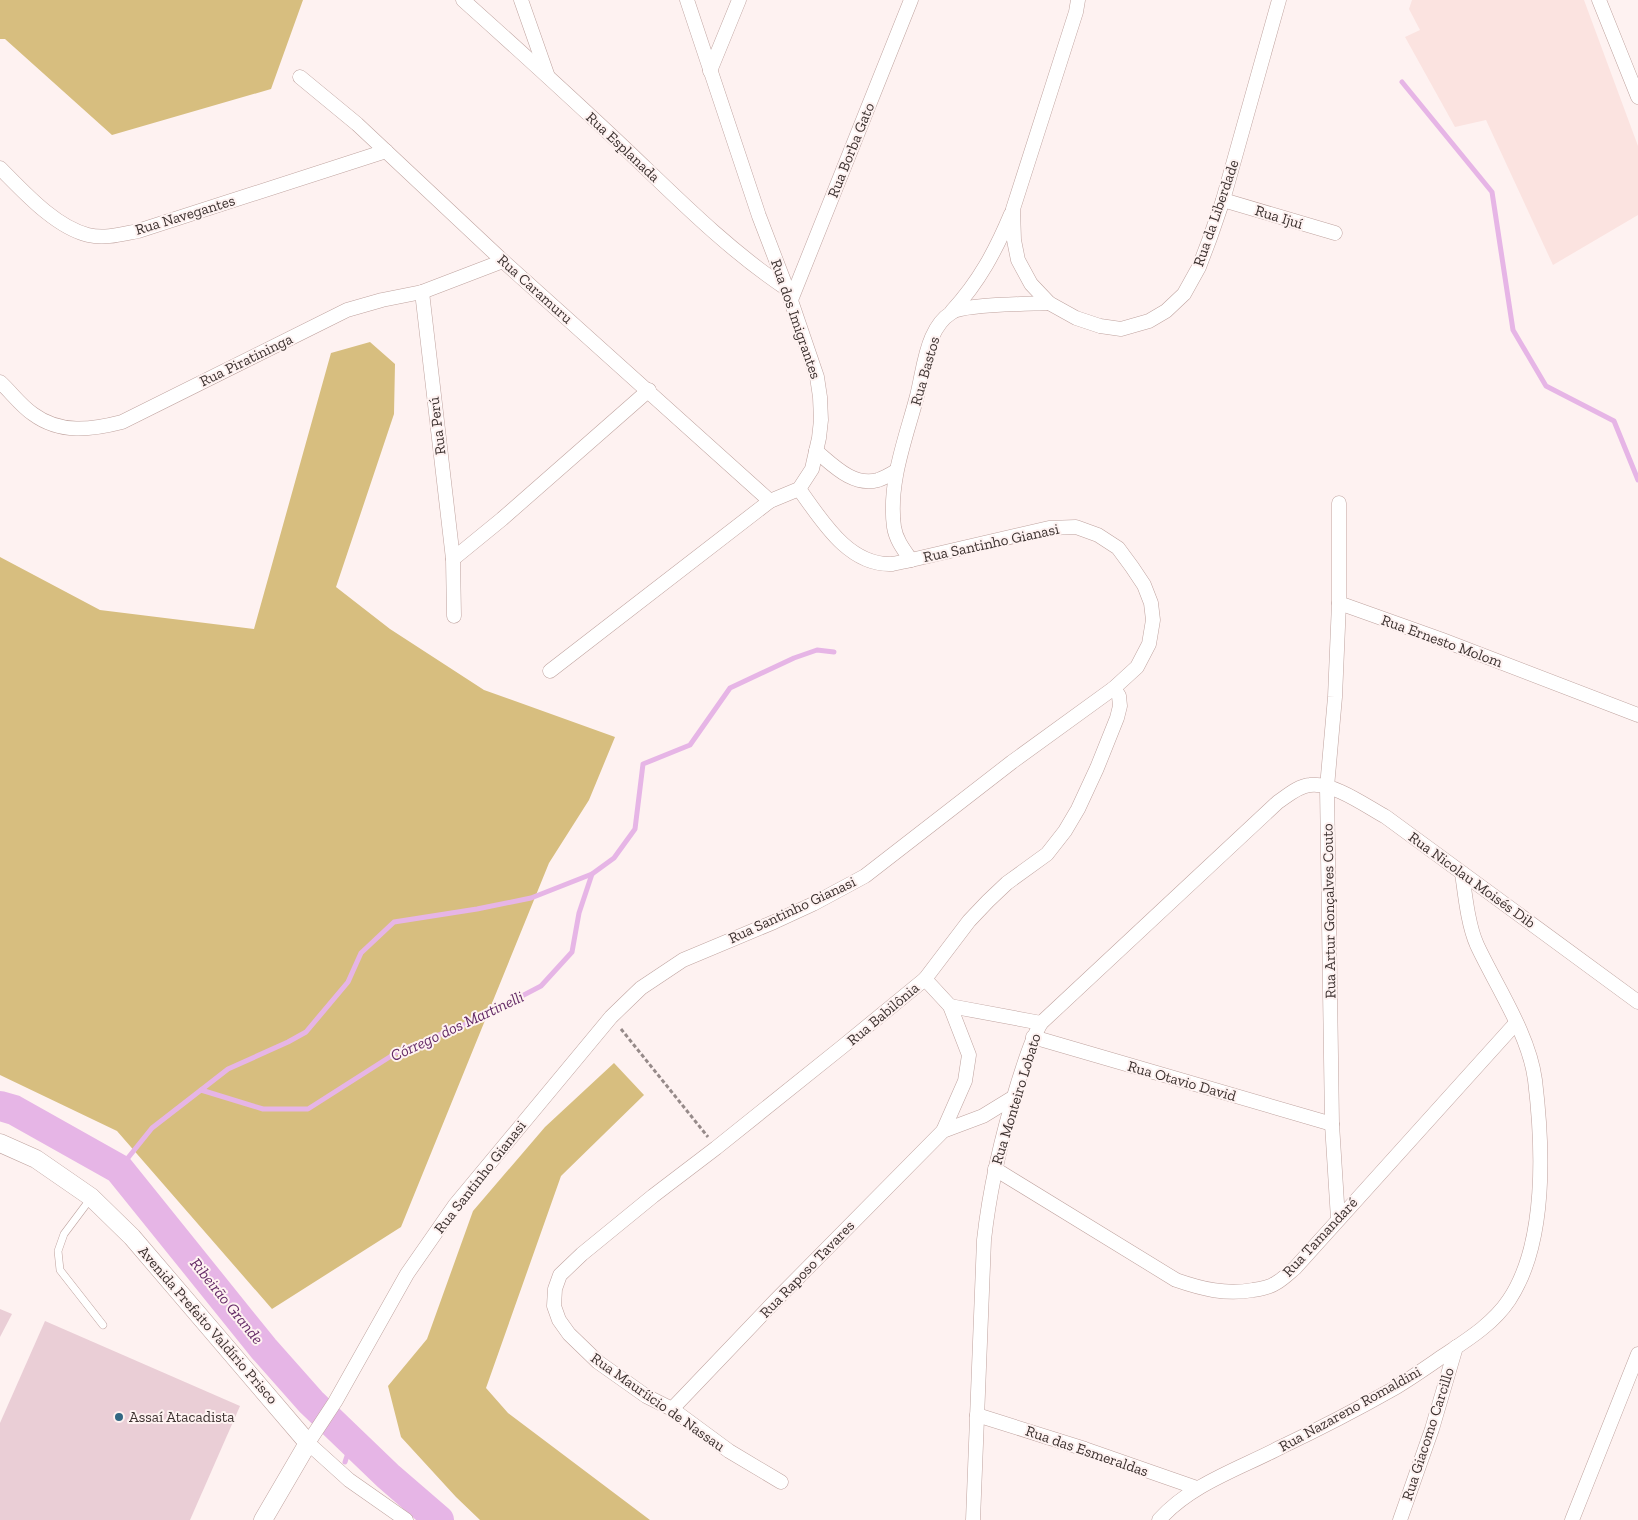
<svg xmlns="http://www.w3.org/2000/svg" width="1638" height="1520" viewBox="0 0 1638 1520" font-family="'Zilla Slab',serif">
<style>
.built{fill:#fbe3e0}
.forest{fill:#d7be7f}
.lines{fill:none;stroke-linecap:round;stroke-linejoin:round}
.stream{stroke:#e6b5e6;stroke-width:5}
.river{stroke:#e6b5e6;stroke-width:30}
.building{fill:#eaced6}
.service-casing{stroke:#bfa39f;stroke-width:8}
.minor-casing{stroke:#bfa39f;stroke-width:15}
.tertiary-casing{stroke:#bfa39f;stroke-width:19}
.path{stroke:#968a89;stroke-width:3;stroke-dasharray:4 2.5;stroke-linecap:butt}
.service{stroke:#fff;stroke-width:7}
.minor{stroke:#fff;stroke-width:14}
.tertiary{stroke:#fff;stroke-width:18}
.poi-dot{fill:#326783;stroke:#fef2f1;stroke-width:2}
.labels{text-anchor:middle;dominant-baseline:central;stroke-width:4;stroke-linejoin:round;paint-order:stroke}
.street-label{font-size:15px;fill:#3c312f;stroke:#fef2f1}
.poi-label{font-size:15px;fill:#3c312f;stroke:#fef2f1;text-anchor:start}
.water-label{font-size:16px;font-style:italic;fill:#642a66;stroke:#fef2f1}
</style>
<rect width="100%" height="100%" fill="#fef2f1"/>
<polygon class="built" points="1412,0 1584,0 1638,146 1638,215 1553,265 1486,120 1455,127 1405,37 1420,30 1409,9"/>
<g class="forest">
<polygon points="0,0 303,0 271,89 112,135 5,39 0,39"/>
<polygon points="370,342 395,364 394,414 336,587 390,629 484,690 615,737 589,800 549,863 401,1227 272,1309 117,1131 0,1075 0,557 100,610 254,629 331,353"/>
<polygon points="614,1063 644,1095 561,1176 486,1388 508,1413 650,1520 480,1520 456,1497 401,1437 388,1386 427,1339 473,1211 545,1127"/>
</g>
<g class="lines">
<g class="stream">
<polyline points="1402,82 1492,192 1513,330 1546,386 1614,421 1638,480"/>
<polyline points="201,1090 228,1069 288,1042 306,1032 348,982 361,953 394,922 477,909 531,898 592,874"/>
<polyline points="119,1169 152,1128 201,1090 263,1109 308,1109 399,1051 478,1019 541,986 572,952 579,913 592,874 614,858 635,829 643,764 690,745 730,688 794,658 817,650 834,652"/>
<polyline points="345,1462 352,1441"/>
</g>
<polyline class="river" points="0,1106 14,1110 119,1169 264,1349 311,1402 388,1476 439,1520"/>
</g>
<g class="building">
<polygon points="0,1309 12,1314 0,1337"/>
<polygon points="45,1321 240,1406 190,1520 0,1520 0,1423"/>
</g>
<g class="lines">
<g class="service-casing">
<polyline id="service" points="91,1198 64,1234 58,1251 60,1270 103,1325"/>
</g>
<g class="minor-casing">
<g id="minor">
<path d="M 463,0 C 520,51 576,102 632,155 C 681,202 730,251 787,289"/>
<polyline points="521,0 547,74"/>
<polyline points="1078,0 1076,12 1013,209 1014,240 1018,260 1031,284 1049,303 1076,318 1100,326 1121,329 1149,321 1166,311 1184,294 1199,267 1210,238 1223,200 1279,0"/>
<polyline points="1599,0 1638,97"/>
<polyline points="710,71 739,0"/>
<polyline points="300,77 357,124 503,261 770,501"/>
<path d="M 0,168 C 23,191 55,227 88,235 C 105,239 122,234 138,231 L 386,151"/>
<polyline points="1223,200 1335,233"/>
<polyline points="422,292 453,559 454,616"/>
<polyline points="791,300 911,0"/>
<path d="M 952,311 C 979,282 996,250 1011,214"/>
<path d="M 0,382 C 11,392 21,406 33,414 C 60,434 91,430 122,422 L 347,310 L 382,300 L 422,292 L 503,261"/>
<path d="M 816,451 C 833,465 853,487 878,480 C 884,478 891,474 896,471"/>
<polyline points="1339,503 1339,603 1440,639 1638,715"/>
<polyline points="453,559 502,519 649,390"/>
<path d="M 911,560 C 904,550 896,540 894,527 C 888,482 906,438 917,396 C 922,376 924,355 932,337 C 936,328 943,318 951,313 C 962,304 1032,304 1049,303"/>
<polyline points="550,671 770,501 799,489 812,469 819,438 821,420 820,397 817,377 787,289 759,216 687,0"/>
<polyline points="925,979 950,1006 969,1055 965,1081 943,1131"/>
<polyline points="950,1006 1041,1023"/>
<polyline points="1033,1037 1332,1124"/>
<path d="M 995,1169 L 1176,1280 C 1202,1289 1226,1295 1253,1290 C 1261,1289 1270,1287 1276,1283 C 1283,1279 1289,1273 1295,1268 L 1516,1023"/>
<polyline points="1338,1219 1332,1124 1327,787 1335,697 1339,603"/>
<polyline points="672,1409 776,1300 943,1131 983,1116 1014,1097"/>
<polyline points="977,1415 1085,1449 1197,1488"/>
<polyline points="781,1482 729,1451 672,1409 646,1396 598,1362 569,1334 559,1320 554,1306 555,1289 560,1275 582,1254 653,1196 716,1148 842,1047 925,979 969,921 988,901 1007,883 1047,854 1065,831 1078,809 1097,768 1117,718 1120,706 1119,696 1114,688"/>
<path d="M 406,1520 L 349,1480 L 308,1443 L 335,1402 L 407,1274 L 455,1205 L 611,1017 L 641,988 L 683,960 L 774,922 L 813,904 L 865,876 L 1012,762 L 1114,688 L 1137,667 L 1149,644 L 1153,620 L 1151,603 L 1144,585 L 1132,567 L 1118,548 L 1098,535 L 1076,527 L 1049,528 L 911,560 C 905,561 898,563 892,564 C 848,566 821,519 799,489"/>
<path d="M 973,1520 L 984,1240 C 990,1186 1002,1135 1018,1083 C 1025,1062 1030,1042 1041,1023 L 1278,802 C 1287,796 1298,786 1310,785 C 1333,782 1366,806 1386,817 L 1638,1002"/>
<path d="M 1159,1520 C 1191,1484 1239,1469 1281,1447 C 1319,1429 1356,1410 1393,1389 C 1410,1379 1427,1367 1443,1356 C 1467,1340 1493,1324 1509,1300 C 1547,1243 1543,1146 1535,1080 C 1529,1034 1496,986 1477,945 C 1468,925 1465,894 1462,873"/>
<polyline points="1400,1520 1432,1429 1456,1347"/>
<polyline points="1572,1520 1638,1354"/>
</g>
</g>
<g class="tertiary-casing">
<polyline id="tertiary" points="0,1143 36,1159 91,1197 132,1237 308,1443 263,1520"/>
</g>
<polyline class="path" points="621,1029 708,1137"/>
<use href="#service" class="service"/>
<use href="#minor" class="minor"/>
<use href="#tertiary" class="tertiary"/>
</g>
<circle class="poi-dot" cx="119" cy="1417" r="5"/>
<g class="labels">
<g class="street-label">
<text transform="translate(623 147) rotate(43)">Rua Esplanada</text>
<text transform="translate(851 150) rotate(-68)">Rua Borba Gato</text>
<text transform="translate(1216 213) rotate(-71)">Rua da Liberdade</text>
<text transform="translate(185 215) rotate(-17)">Rua Navegantes</text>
<text transform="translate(1279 217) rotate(17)">Rua Ijuí</text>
<text transform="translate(535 289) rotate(42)">Rua Caramuru</text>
<text transform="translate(796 319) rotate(71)">Rua dos Imigrantes</text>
<text transform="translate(246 360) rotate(-26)">Rua Piratininga</text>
<text transform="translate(925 371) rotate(-74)">Rua Bastos</text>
<text transform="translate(437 426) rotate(-97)">Rua Perú</text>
<text transform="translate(991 543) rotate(-12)">Rua Santinho Gianasi</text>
<text transform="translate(1442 641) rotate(20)">Rua Ernesto Molom</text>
<text transform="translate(1472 880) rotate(36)">Rua Nicolau Moisés Dib</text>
<text transform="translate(792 910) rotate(-25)">Rua Santinho Gianasi</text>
<text transform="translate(1329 911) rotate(-91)">Rua Artur Gonçalves Couto</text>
<text transform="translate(883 1014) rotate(-40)">Rua Babilônia</text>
<text transform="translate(1182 1081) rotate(16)">Rua Otavio David</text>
<text transform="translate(1016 1099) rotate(-73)">Rua Monteiro Lobato</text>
<text transform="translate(480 1177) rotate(-52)">Rua Santinho Gianasi</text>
<text transform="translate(1320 1237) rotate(-47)">Rua Tamandaré</text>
<text transform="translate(807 1269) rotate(-46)">Rua Raposo Tavares</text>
<text transform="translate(208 1325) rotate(49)">Avenida Prefeito Valdírio Prisco</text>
<text transform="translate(658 1402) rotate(35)">Rua Mauríicio de Nassau</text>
<text transform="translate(1350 1409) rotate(-29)">Rua Nazareno Romaldini</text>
<text transform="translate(1428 1434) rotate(-72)">Rua Giacomo Carcillo</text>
<text transform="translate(1087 1451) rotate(19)">Rua das Esmeraldas</text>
</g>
<g class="poi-label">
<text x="129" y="1417">Assaí Atacadista</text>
</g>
<g class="water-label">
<text transform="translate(457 1026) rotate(-25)">Córrego dos Martinelli</text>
<text transform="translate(227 1301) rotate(51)">Ribeirão Grande</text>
</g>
</g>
</svg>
